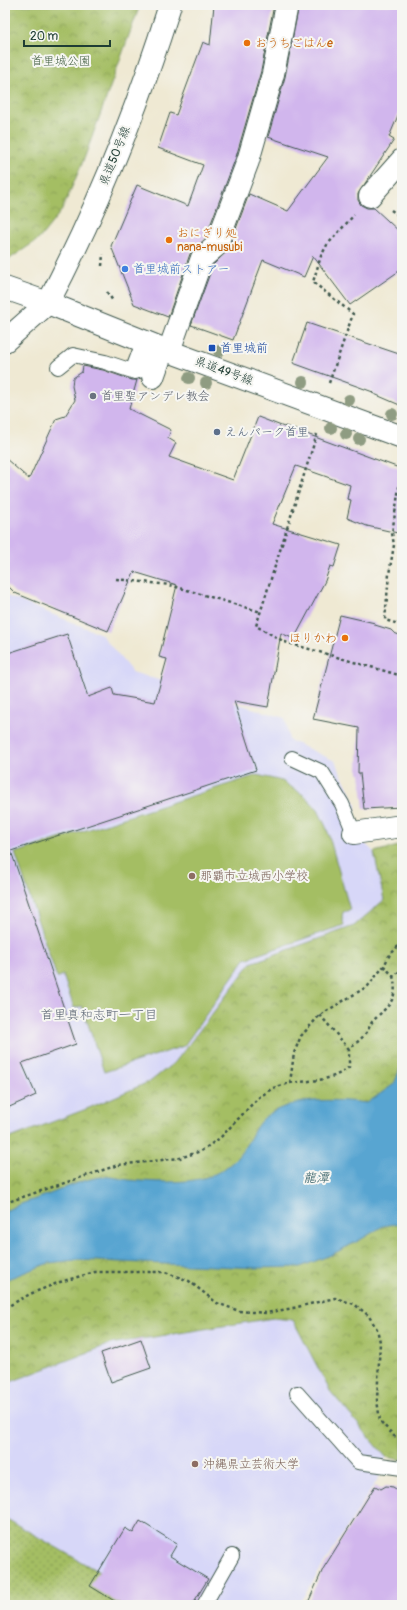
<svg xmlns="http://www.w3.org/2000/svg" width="407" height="1610" viewBox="0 0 407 1610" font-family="Pangolin,'Klee One',sans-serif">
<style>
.built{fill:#d7d7f8}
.grass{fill:url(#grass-dots);stroke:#627e4c}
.park{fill:url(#park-crowns);stroke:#627e4c}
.garden{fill:#a4be64;stroke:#627e4c}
.water{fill:#58a5d1;stroke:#3c7182}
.building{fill:#d1b6ed}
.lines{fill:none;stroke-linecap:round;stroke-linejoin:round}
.lane-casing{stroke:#3e574c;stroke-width:16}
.street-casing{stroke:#3e574c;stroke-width:24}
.secondary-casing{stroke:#3e574c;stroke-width:24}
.path{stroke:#3e574c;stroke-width:2.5;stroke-dasharray:3 3;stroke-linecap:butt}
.lane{stroke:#fff;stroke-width:14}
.street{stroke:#fff;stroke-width:22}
.secondary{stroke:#fff;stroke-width:22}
.tree{fill:#8f9c82}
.food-dot{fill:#e8710a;stroke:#f6f6f2;stroke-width:1.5}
.shop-dot{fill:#3f7fe0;stroke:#f6f6f2;stroke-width:1.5}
.transit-dot{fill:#1a4fb4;stroke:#f6f6f2;stroke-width:1.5}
.worship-dot{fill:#6b7280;stroke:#f6f6f2;stroke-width:1.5}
.service-dot{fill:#5c6f8a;stroke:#f6f6f2;stroke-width:1.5}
.education-dot{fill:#8d6e63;stroke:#f6f6f2;stroke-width:1.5}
.labels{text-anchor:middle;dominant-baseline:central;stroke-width:4;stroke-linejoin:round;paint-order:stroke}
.food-label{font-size:12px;fill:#c56008;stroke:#f6f6f2;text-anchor:start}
.park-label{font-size:12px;fill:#405d40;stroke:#f6f6f2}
.street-label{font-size:12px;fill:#1f3d34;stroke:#f6f6f2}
.shop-label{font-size:12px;fill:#366cbe;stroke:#f6f6f2;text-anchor:start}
.transit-label{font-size:12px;fill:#164399;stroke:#f6f6f2;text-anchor:start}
.worship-label{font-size:12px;fill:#5b616d;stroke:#f6f6f2;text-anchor:start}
.service-label{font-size:12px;fill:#4e5e75;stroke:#f6f6f2;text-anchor:start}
.education-label{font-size:12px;fill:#785e54;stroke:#f6f6f2;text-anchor:start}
.neighbourhood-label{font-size:13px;fill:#5d6775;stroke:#f6f6f2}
.water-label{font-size:13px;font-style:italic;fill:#305c63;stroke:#f6f6f2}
</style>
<defs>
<pattern id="grass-dots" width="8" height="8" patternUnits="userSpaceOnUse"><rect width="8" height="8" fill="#a4be64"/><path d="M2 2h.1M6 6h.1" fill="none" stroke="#859c53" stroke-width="1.8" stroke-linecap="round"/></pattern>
<pattern id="park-crowns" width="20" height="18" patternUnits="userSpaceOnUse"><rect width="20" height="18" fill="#a4be64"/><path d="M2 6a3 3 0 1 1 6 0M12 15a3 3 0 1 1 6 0" fill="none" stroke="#859c53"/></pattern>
</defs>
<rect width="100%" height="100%" fill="#f6f6f2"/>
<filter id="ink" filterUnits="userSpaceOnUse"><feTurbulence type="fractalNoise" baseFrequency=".025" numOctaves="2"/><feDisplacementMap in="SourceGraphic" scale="8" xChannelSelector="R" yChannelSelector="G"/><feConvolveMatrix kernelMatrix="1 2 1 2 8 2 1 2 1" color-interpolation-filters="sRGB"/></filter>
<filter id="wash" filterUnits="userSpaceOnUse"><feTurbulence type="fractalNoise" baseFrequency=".012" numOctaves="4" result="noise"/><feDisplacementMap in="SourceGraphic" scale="16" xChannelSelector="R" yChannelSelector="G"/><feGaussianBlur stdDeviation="0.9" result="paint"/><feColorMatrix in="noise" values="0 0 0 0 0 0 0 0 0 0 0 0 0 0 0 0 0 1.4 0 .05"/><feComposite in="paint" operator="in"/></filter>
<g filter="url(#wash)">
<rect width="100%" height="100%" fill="#efe9d3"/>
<g class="built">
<polygon points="5,594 7,596 101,634 132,672 285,718 289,740 335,761 356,804 354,833 374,852 384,900 354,926 251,963 176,1061 151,1081 89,1108 5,1140"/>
<polygon points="273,1318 293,1320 330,1391 386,1457 383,1471 298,1605 5,1605 5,1384 110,1344"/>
</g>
<polygon class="grass" points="5,1518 99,1572 121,1605 5,1605"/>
<g class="park">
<polygon points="5,5 140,5 84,159 62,210 39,239 5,262"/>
<polygon points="402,845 402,1460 386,1457 330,1391 293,1320 273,1318 110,1344 5,1384 5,1140 89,1108 151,1081 176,1061 251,963 354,926 384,900 374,852"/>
</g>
<polygon class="garden" points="257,775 282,781 305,796 318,810 327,829 350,910 343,912 342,917 344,925 245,959 184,1046 104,1072 82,1006 74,1008 63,975 57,978 15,853"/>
<path class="water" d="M 402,1064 L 402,1223 L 383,1226 L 360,1240 L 331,1255 L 300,1267 L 257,1268 L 75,1260 L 49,1263 L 5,1280 L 5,1211 C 18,1204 33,1200 47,1195 C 63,1189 86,1178 102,1177 C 110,1176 121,1179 129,1180 C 151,1182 187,1184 207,1177 C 223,1172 238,1160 246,1145 C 251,1138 254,1129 260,1122 C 284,1096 335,1099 367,1103 L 394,1084 Z"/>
<g id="blocks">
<g class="building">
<polygon points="214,5 274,5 261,71 236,157 205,239 194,249 190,254 168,317 134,304 111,246 137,185 188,206 203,165 158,148 170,113 176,115 203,42 210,45"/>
<polygon points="299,5 402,5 402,106 389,137 394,140 358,194 358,200 361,205 367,208 374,208 402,234 402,269 350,305 313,256 304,277 263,260 233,340 191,325 213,265 228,250 249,194 288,211 328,157 268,137 285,77"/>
<polygon points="307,323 402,355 402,406 372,393 373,392 293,363"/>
<polygon points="83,366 103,370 132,380 137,380 129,409 171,430 168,438 176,443 169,457 233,480 258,417 284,427 285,426 402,469 402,534 367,526 347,518 351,500 347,499 350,485 296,466 272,524 341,545 334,567 330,566 325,581 294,639 281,633 268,707 234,701 256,770 11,851 76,1044 22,1063 36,1095 5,1109 5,654 67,634 88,697 112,688 114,695 155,702 167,659 159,657 177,585 134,572 108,631 15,593 5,583 5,458 29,479 56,419 65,416 75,400 72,386 73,378 82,372"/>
<polygon points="340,615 375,623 375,625 391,630 394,633 402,636 402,807 364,809 360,773 358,773 359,728 313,719"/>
<polygon points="141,1339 151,1368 111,1382 101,1353"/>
<polygon points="375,1486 381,1489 386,1486 393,1487 402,1493 402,1605 307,1605 323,1569"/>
<polygon points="140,1521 177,1544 170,1556 208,1579 192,1605 121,1605 90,1586 125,1528 133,1533"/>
</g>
</g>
</g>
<g filter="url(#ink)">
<use href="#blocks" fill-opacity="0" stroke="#3e574c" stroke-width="1"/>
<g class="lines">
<g class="lane-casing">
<g id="lane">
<polyline points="58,367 73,355 105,362 135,372 138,367"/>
<polyline points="292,758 322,772 342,804 354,833"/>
<polyline points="297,1393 358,1462 402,1468"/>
<polyline points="204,1605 232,1556"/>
</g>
</g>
<g class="street-casing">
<g id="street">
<polyline points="370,196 402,160"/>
<polyline points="5,341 48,303"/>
<polyline points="169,351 202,258 216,246 248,161 273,74 287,5"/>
<polyline points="138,367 147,343"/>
<polyline points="153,377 163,349"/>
<polyline points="354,833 402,826"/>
</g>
</g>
<g class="secondary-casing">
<g id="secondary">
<polyline points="5,288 48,303 163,349 402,437"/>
<path d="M 48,303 C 98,208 138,107 170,5"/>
</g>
</g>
<g class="path">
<polyline points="391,210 402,218"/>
<polyline points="102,266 103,254"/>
<polyline points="107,292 113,301"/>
<polyline points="329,383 353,314 313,282 321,256 327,245 354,215"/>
<polyline points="317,434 256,626 285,642 402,676"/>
<polyline points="402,468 392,533 394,545 389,574 385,620 402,625"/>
<polyline points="116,579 170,585 261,612"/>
<polyline points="384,966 393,976 402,970"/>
<polyline points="320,1015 349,1049"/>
<path d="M 290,1083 C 312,1080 331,1082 349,1067 L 349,1049 C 354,1044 361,1040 365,1034 C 369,1031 369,1025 373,1021 C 388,1005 399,1001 393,976"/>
<polyline points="5,1203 118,1165 180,1158 201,1151 220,1138 258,1098 273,1088 290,1083 294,1053 301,1036 320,1015 368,986 384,966 389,956 402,942"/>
<polyline points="5,1308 30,1294 60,1282 95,1272 165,1272 189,1281 217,1303 239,1311 266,1313 293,1308 335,1298 354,1304 368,1315 377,1329 380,1342 377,1400 380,1421 394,1436 402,1438"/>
</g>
<use href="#lane" class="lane"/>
<use href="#street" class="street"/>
<use href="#secondary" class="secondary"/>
</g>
<g class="tree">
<circle cx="219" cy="351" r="6"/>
<circle cx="189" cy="378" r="6"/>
<circle cx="303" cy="382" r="6"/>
<circle cx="206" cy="383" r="6"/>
<circle cx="349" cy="400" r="6"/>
<circle cx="392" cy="414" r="6"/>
<circle cx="331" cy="428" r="6"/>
<circle cx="346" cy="434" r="6"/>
<circle cx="359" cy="439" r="6"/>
</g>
</g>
<g class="food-dot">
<circle cx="247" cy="43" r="4"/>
<circle cx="169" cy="240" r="4"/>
<circle cx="345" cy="638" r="4"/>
</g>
<circle class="shop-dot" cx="125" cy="269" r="4"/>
<rect class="transit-dot" x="208" y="344" width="8" height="8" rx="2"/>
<circle class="worship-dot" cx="93" cy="396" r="4"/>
<circle class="service-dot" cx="217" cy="432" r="4"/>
<g class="education-dot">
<circle cx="192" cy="876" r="4"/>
<circle cx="195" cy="1464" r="4"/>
</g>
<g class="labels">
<g class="food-label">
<text x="255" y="43">おうちごはんe</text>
<text x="177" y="233">おにぎり処<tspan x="177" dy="14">nana-musubi</tspan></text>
<text x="337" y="638" text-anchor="end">ほりかわ</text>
</g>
<g class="park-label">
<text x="61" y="61">首里城公園</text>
</g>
<g class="street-label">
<text transform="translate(115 156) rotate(-68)">県道50号線</text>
<text transform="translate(224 371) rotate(20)">県道49号線</text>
</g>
<g class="shop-label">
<text x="133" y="269">首里城前ストアー</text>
</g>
<g class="transit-label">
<text x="220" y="348">首里城前</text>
</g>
<g class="worship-label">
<text x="101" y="396">首里聖アンデレ教会</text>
</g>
<g class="service-label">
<text x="225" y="432">えんパーク首里</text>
</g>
<g class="education-label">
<text x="200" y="876">那覇市立城西小学校</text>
<text x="203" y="1464">沖縄県立芸術大学</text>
</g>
<g class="neighbourhood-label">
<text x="99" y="1015">首里真和志町一丁目</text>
</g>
<g class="water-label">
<text x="316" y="1178">龍潭</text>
</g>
</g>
<rect width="407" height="1610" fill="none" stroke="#f6f6f2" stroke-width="20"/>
<path d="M24 40v6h86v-6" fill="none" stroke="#1f3d34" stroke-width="2"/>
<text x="30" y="40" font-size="12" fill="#1f3d34" stroke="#f6f6f2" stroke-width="3" paint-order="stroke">20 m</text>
</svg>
